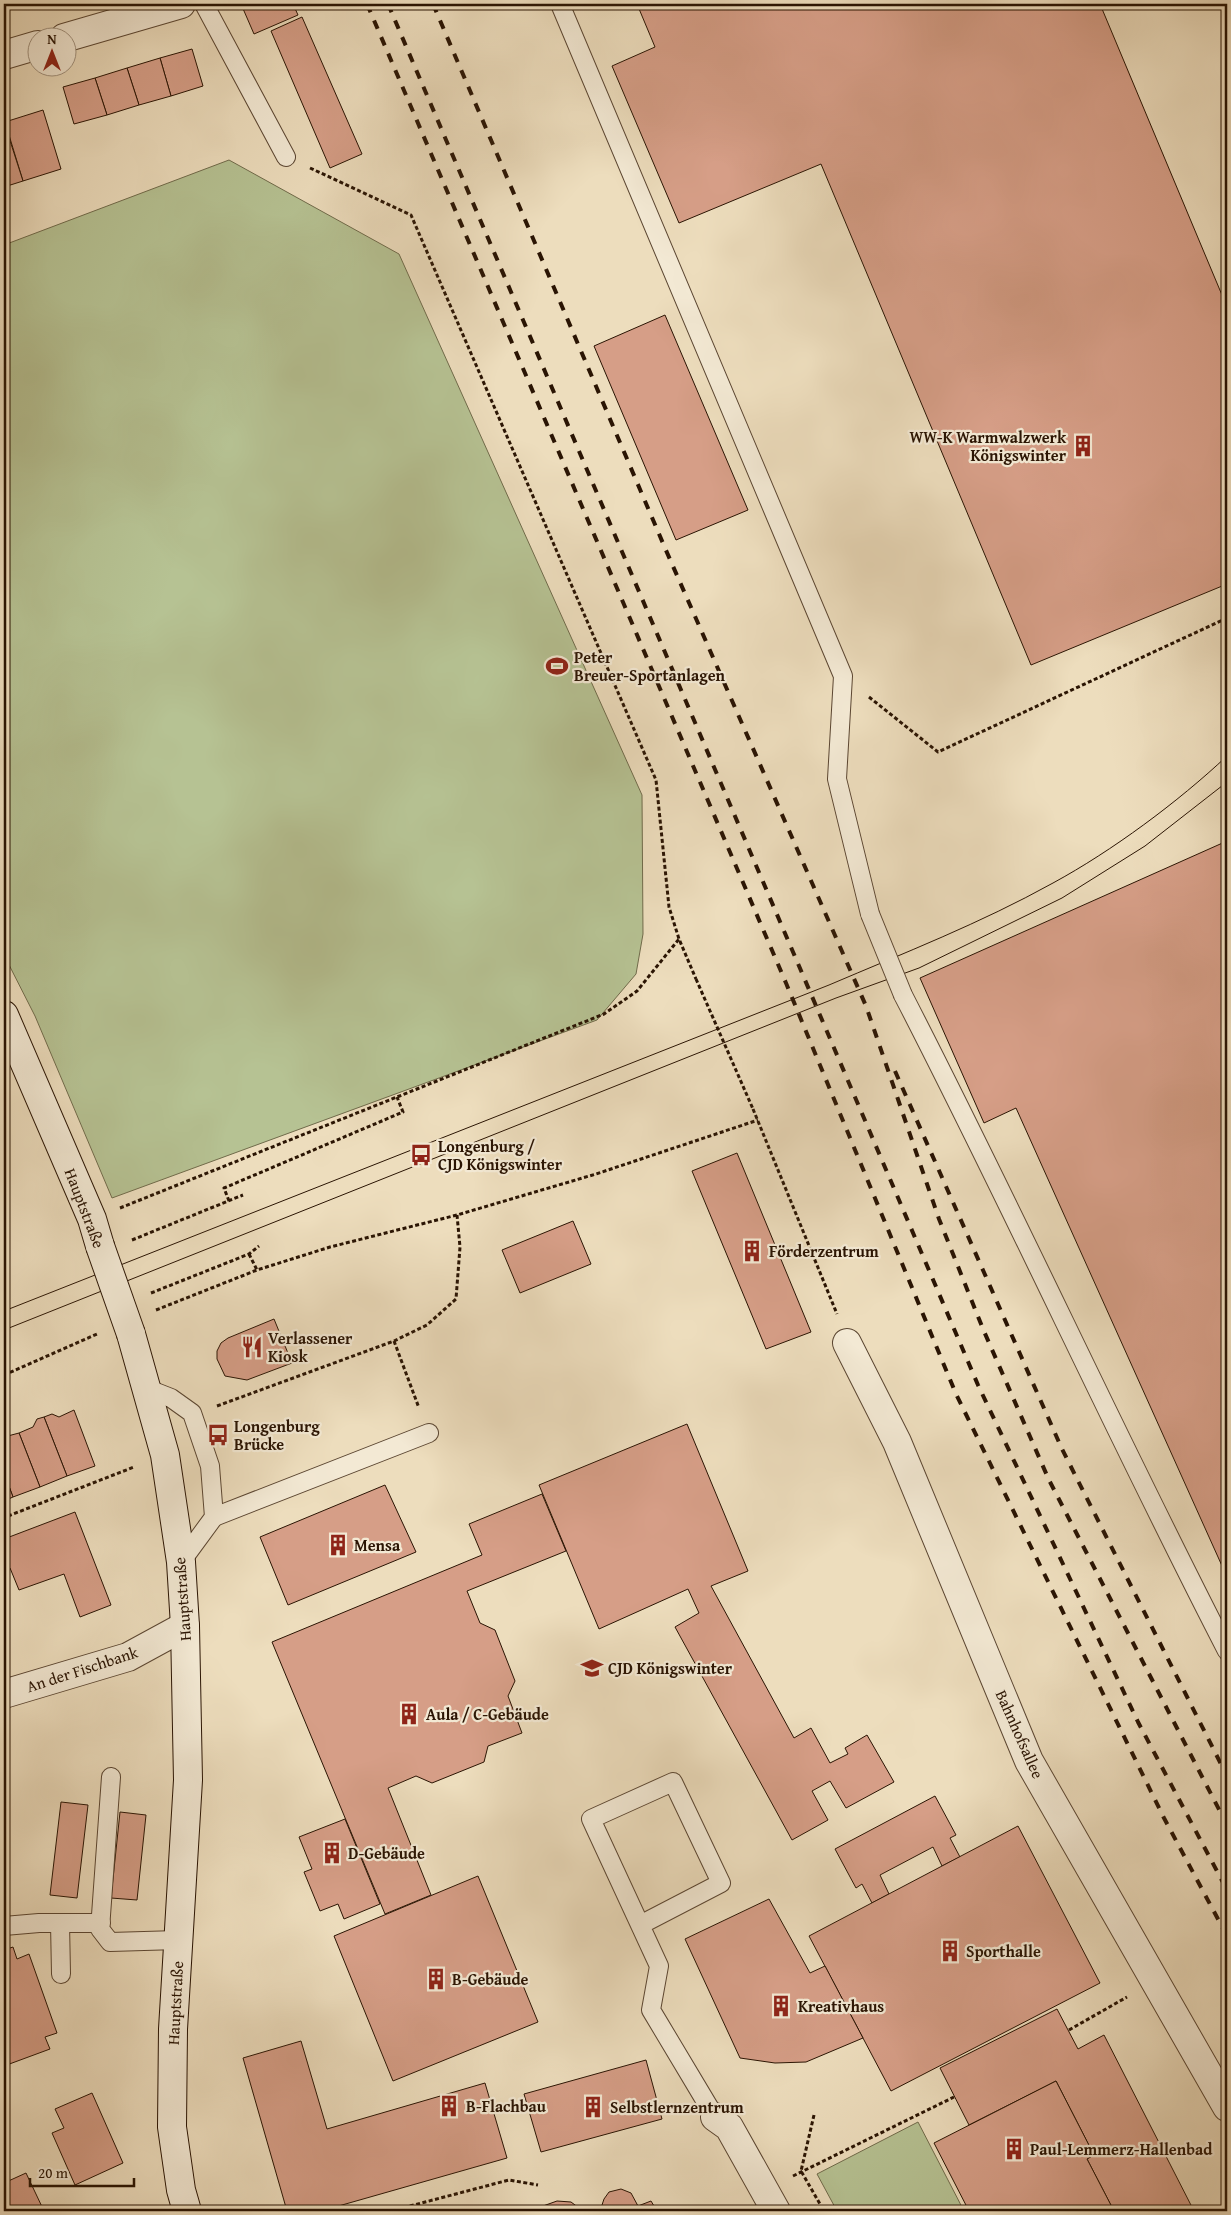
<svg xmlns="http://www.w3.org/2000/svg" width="1231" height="2215" viewBox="0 0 1231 2215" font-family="'Gentium Book Plus',serif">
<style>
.green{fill:#b6c293;stroke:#706b4b}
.building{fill:#d69e87;stroke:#2a1403}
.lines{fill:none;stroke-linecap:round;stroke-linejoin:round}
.lane-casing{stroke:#5b4632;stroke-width:20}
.street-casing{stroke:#5b4632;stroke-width:30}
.secondary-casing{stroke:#2a1403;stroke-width:30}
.path{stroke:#2a1403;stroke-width:3;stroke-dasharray:4 2.5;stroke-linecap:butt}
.lane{stroke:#f3e9d4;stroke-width:18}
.street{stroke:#f3e9d4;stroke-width:28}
.secondary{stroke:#f3e9d4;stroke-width:28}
.tram{stroke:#2a1403;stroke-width:1}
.rail{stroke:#2a1403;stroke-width:4;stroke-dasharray:9 9;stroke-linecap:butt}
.lane-bridge-casing{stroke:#5b4632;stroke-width:20;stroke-linecap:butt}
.secondary-bridge-casing{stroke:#2a1403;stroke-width:30;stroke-linecap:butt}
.path-bridge{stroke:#2a1403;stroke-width:3;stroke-dasharray:4 2.5;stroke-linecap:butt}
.lane-bridge{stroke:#f3e9d4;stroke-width:18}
.secondary-bridge{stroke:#f3e9d4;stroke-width:28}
.labels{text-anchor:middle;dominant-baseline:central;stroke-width:4.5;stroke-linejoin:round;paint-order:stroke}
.poi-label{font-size:16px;font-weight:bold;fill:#2a1403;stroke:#f3e9d4;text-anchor:start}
.street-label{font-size:16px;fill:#2a1403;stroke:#f3e9d4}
</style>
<rect width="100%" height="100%" fill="#edddbd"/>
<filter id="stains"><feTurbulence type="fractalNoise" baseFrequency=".004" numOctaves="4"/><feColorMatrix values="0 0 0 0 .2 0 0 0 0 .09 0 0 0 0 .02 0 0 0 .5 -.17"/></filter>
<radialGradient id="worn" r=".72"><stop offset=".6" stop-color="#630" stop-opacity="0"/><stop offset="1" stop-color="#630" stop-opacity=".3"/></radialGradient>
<g class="green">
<polygon points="229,160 399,254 642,795 643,934 636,974 597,1020 112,1198 35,1016 4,955 4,245"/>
<polygon points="918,2122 964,2211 837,2211 817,2174"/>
</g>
<g class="building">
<polygon points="241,4 293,4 298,15 254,34"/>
<polygon points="637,4 1100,4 1227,307 1227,584 1031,665 821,164 679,223 612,66 655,47"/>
<polygon points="302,17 362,154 330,168 271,31"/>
<polygon points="192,49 203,86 171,96 160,58"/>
<polygon points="160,58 171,96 139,105 127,68"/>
<polygon points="127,68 139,105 107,115 95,78"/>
<polygon points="95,78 107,115 74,124 63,87"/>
<polygon points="43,110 61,169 23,181 5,122"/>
<polygon points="4,122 23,181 4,187"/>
<polygon points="665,315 748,510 676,540 594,346"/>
<polygon points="1227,841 1227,1577 1016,1108 984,1123 920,978"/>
<polygon points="737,1153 811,1332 766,1349 692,1171"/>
<polygon points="573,1221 591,1264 520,1293 502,1250"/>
<polygon points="274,1319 292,1363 247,1380 225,1376 217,1359 217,1351 221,1343 228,1338"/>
<polygon points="74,1410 95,1466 67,1476 44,1417 52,1414 59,1417"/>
<polygon points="44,1417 67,1476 40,1487 19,1433 33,1427 37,1419"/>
<polygon points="687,1424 748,1571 711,1586 794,1738 811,1728 830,1763 848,1754 845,1748 867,1735 894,1782 846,1808 830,1781 812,1791 828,1820 792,1840 675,1627 699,1613 688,1589 599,1629 539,1485"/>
<polygon points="19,1433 40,1487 13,1497 4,1473 4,1437"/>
<polygon points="4,1473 13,1497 4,1501"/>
<polygon points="385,1485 416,1552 288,1605 260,1537"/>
<polygon points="542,1494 566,1551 467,1591 480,1623 495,1630 515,1681 508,1696 522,1733 488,1746 484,1762 432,1783 416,1776 388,1788 431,1895 385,1914 272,1642 482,1555 469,1524"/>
<polygon points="75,1512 111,1605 80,1617 64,1574 19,1590 10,1568 7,1569 4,1561 4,1539"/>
<polygon points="935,1796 956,1835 950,1838 960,1857 942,1866 933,1847 880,1875 889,1894 872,1903 862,1884 856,1888 835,1849"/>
<polygon points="61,1802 88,1805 77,1898 50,1895"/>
<polygon points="120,1812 146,1815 137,1900 111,1898"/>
<polygon points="345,1819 380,1904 344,1919 338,1904 320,1911 304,1872 312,1869 299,1837"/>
<polygon points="1018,1826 1100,1983 891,2091 809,1936"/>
<polygon points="478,1876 538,2022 393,2081 334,1936"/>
<polygon points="769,1899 810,1973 825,1966 863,2038 806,2062 775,2063 740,2058 685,1939"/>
<polygon points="13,1947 17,1959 29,1954 57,2033 45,2037 50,2049 4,2066 4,1950"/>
<polygon points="1057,2009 1078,2049 1104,2035 1194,2211 1114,2211 1087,2159 1094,2155 1056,2081 969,2125 940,2068"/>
<polygon points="301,2041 327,2129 485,2083 507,2158 321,2211 287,2211 243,2058"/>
<polygon points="646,2060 662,2119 541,2152 524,2094"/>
<polygon points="1056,2081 1094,2155 1087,2159 1114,2211 969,2211 934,2143"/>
<polygon points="92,2093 123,2163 75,2185 52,2133 64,2128 55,2109"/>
<polygon points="26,2173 44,2211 4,2211 4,2183"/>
<polygon points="621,2189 631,2193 638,2206 651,2201 657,2211 600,2211 604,2199 609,2192"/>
<polygon points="557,2201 571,2202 583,2211 540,2211 543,2206"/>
</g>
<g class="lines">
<g class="lane-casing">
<g id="lane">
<polyline points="204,4 286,157"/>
<polyline points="560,4 843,676 837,779 870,914"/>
<path d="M 903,995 C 1015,1212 1115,1434 1227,1651"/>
<polyline points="148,1389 171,1398 192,1413 210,1466 214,1517 181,1562"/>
<polyline points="214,1517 429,1433"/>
<polyline points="111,1777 100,1929 110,1942 178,1940"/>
<polyline points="60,1923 61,1974"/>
<polyline points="640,1925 721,1883 673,1782 591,1819 659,1966 651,2010 715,2117"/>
<polyline points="4,1926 39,1923 101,1923"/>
</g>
</g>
<g class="street-casing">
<g id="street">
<polyline points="64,38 181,4"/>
<polyline points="4,55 38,45"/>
<polyline points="847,1343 897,1442 1029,1761 1227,2107"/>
<polyline points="4,1694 128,1657 185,1626"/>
<polyline points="715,2117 729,2127 776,2211"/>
</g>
</g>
<g class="secondary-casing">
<g id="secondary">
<polyline points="4,1015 92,1219 100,1246"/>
<polyline points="131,1334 165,1455 181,1562 185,1626 188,1780 173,2029 172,2127 181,2190 187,2211"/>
</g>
</g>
<g class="path">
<polyline points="310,168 411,215 656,780 669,907 679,939 696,979"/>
<polyline points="869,697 938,752 1227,618"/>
<polyline points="753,1109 837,1314"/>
<polyline points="229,1201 224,1188 403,1112 397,1097"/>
<polyline points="120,1208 604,1014 637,991 679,939"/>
<polyline points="132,1240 243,1195"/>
<polyline points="249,1254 257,1270"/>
<polyline points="151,1293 249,1254 259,1246"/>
<polyline points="156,1310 257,1270 330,1247 457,1215 596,1174 758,1120"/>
<polyline points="394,1341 419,1408"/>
<polyline points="4,1375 97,1334"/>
<polyline points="217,1406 394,1341 427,1325 456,1299 460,1247 457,1215"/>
<polyline points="8,1516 134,1467"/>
<polyline points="1069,2030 1127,1997"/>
<polyline points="814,2115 801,2171 824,2211"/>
<polyline points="793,2176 954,2097"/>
<polyline points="391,2211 509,2180 538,2185"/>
</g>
<use href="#lane" class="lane"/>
<use href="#street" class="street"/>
<use href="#secondary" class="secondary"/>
<g class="tram">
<path d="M 4,1311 L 829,985 C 904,953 981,923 1053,883 C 1112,851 1178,802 1227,756"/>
<polyline points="4,1330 836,998 919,968 1062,898 1145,846 1227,782"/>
</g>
<g class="rail">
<polyline points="367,4 786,983 956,1394 1164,1818 1227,1936"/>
<polyline points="388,4 978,1385 1138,1722 1227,1890"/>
<polyline points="433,4 665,548 866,1006 939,1219 983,1329 1049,1480 1227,1825"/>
<polyline points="895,1071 1062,1449 1227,1776"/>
</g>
<g class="lane-bridge-casing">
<polyline id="lane-bridge" points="870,914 903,995"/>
</g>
<g class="secondary-bridge-casing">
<polyline id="secondary-bridge" points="100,1246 131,1334"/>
</g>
<polyline class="path-bridge" points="696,979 753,1109"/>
<use href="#lane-bridge" class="lane-bridge"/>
<use href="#secondary-bridge" class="secondary-bridge"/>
</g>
<defs>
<g id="building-bare" transform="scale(1.725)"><path d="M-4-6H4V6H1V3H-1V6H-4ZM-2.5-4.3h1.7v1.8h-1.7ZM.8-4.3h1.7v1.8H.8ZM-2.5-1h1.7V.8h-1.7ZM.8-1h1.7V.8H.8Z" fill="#8f2418" stroke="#f3e9d4" stroke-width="2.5" paint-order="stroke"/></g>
<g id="stadium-bare" transform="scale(1.725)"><path d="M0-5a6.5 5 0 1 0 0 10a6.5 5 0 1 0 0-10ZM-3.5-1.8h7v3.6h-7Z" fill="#8f2418" stroke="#f3e9d4" stroke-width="2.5" paint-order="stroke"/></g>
<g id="bus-bare" transform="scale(1.725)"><path d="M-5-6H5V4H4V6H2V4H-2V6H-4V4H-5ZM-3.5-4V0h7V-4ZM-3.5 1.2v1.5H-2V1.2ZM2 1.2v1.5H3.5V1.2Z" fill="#8f2418" stroke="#f3e9d4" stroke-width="2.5" paint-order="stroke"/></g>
<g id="restaurant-bare" transform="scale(1.725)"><path d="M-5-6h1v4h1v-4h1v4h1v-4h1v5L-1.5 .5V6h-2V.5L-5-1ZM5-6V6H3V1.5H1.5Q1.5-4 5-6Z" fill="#8f2418" stroke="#f3e9d4" stroke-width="2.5" paint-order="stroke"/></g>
<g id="school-bare" transform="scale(1.725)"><path d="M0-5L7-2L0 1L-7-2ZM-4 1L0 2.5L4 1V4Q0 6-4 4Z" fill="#8f2418" stroke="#f3e9d4" stroke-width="2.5" paint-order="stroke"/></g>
</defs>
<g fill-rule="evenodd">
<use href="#building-bare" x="1083" y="446"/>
<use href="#stadium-bare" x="557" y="666"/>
<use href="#bus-bare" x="421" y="1155"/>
<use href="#building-bare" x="752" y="1251"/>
<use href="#restaurant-bare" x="252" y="1347"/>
<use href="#bus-bare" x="218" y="1435"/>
<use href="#building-bare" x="338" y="1545"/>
<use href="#school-bare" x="592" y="1668"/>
<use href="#building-bare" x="409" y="1714"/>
<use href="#building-bare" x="332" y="1853"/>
<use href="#building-bare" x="950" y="1951"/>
<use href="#building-bare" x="436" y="1979"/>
<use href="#building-bare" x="781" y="2006"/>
<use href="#building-bare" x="449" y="2106"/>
<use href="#building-bare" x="593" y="2107"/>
<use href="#building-bare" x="1014" y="2149"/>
</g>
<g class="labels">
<g class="poi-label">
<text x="1066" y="437" text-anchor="end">WW-K Warmwalzwerk<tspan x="1066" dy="18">Königswinter</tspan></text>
<text x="574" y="657">Peter<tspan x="574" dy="18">Breuer-Sportanlagen</tspan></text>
<text x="438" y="1146">Longenburg /<tspan x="438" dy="18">CJD Königswinter</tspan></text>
<text x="769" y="1251">Förderzentrum</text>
<text x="268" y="1338">Verlassener<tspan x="268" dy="18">Kiosk</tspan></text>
<text x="234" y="1426">Longenburg<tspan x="234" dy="18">Brücke</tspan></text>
<text x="354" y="1545">Mensa</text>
<text x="608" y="1668">CJD Königswinter</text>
<text x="426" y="1714">Aula / C-Gebäude</text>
<text x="348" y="1853">D-Gebäude</text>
<text x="966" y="1951">Sporthalle</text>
<text x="452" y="1979">B-Gebäude</text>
<text x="798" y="2006">Kreativhaus</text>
<text x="466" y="2106">B-Flachbau</text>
<text x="610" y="2107">Selbstlernzentrum</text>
<text x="1030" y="2149">Paul-Lemmerz-Hallenbad</text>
</g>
<g class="street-label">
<text transform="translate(85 1208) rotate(69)">Hauptstraße</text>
<text transform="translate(182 1599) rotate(-94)">Hauptstraße</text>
<text transform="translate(82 1669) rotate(-18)">An der Fischbank</text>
<text transform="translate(1020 1734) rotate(66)">Bahnhofsallee</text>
<text transform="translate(175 2003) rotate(-87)">Hauptstraße</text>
</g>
</g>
<rect width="1231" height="2215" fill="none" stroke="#edddbd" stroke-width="20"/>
<rect x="5" y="5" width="1221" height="2205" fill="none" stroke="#2a1403" stroke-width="2.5"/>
<rect x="10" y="10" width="1211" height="2195" fill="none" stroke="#2a1403"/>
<g transform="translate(52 52)"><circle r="24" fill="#f3e9d4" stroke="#a39480"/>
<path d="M0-4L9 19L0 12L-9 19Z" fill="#8f2418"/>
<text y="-8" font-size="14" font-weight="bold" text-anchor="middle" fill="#2a1403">N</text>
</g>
<path d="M30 2178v8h104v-8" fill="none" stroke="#2a1403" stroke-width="2.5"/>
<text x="38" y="2178" font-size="15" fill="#2a1403" stroke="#f3e9d4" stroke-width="4" paint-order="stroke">20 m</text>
<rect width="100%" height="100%" filter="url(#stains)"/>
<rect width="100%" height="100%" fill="url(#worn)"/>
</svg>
